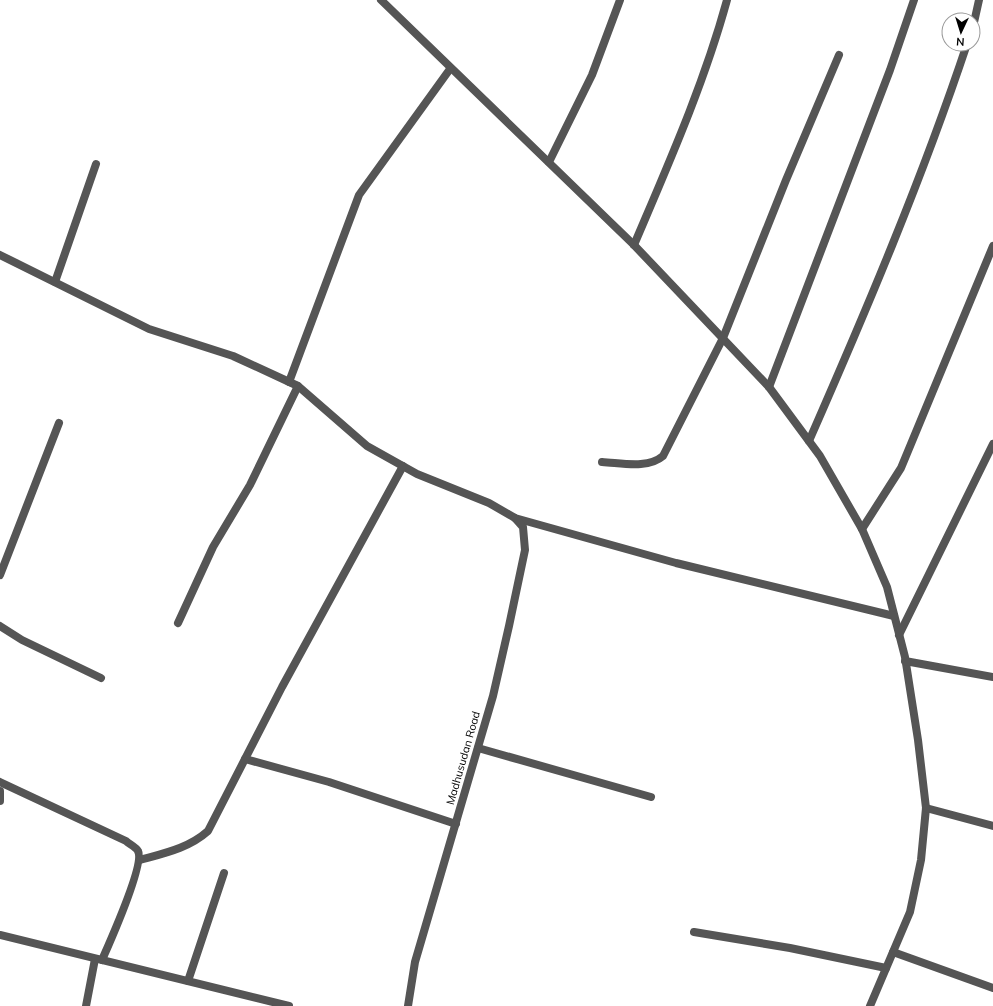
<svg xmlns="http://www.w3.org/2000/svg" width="993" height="1006" viewBox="0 0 993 1006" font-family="Mulish,sans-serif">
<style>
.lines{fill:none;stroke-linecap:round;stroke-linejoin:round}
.street{stroke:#555;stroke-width:8}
.labels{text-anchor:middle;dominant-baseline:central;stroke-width:3;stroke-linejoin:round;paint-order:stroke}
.street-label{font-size:11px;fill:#000;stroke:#fff}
</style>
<rect width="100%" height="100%" fill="#fff"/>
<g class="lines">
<g class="street">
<polyline points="381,0 634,245 769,387 820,456 862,529 887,587 905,657 918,740 926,808 921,860 910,912 870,1006"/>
<polyline points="973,27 979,0"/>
<polyline points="549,162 592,75 620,0"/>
<path d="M 634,245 C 668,165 704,84 727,0"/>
<polyline points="0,255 149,329 233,356 298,386 367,446 417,474 489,503 515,518 676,563 894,616"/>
<polyline points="55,282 96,164"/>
<polyline points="289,382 359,195 450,69"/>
<polyline points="769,387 890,70 914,0"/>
<path d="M 809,441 C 866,311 922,179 967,44"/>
<path d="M 602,462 C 622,463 648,469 663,456 L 723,338 L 786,180 L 839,55"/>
<polyline points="862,529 901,468 993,246"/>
<polyline points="0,575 59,423"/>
<polyline points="178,623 213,547 250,485 298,386"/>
<polyline points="0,626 22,640 101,678"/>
<polyline points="899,635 993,444"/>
<polyline points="905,661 993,677"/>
<polyline points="478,748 651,797"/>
<polyline points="245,759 329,782 456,824"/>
<path d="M 0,782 L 126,841 C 129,844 136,847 138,851 C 145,864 109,944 102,960"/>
<polyline points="0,791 0,801"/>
<polyline points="926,808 993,826"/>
<path d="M 140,860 C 165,853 189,848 208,831 L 282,687 L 403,466"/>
<polyline points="694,932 790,948 886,968"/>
<polyline points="0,935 289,1006"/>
<polyline points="893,952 993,988"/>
<polyline points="188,981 224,873"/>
<polyline points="86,1006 95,959"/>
<polyline points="408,1006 415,962 493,696 509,626 525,550 523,527 515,518"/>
</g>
</g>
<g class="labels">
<g class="street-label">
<text transform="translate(463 758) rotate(-74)">Madhusudan Road</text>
</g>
</g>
<g transform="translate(961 32) rotate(184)"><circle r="19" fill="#ffffff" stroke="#999999"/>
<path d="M0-3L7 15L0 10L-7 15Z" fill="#000000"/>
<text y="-6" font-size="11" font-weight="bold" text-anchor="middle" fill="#000000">N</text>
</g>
</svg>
